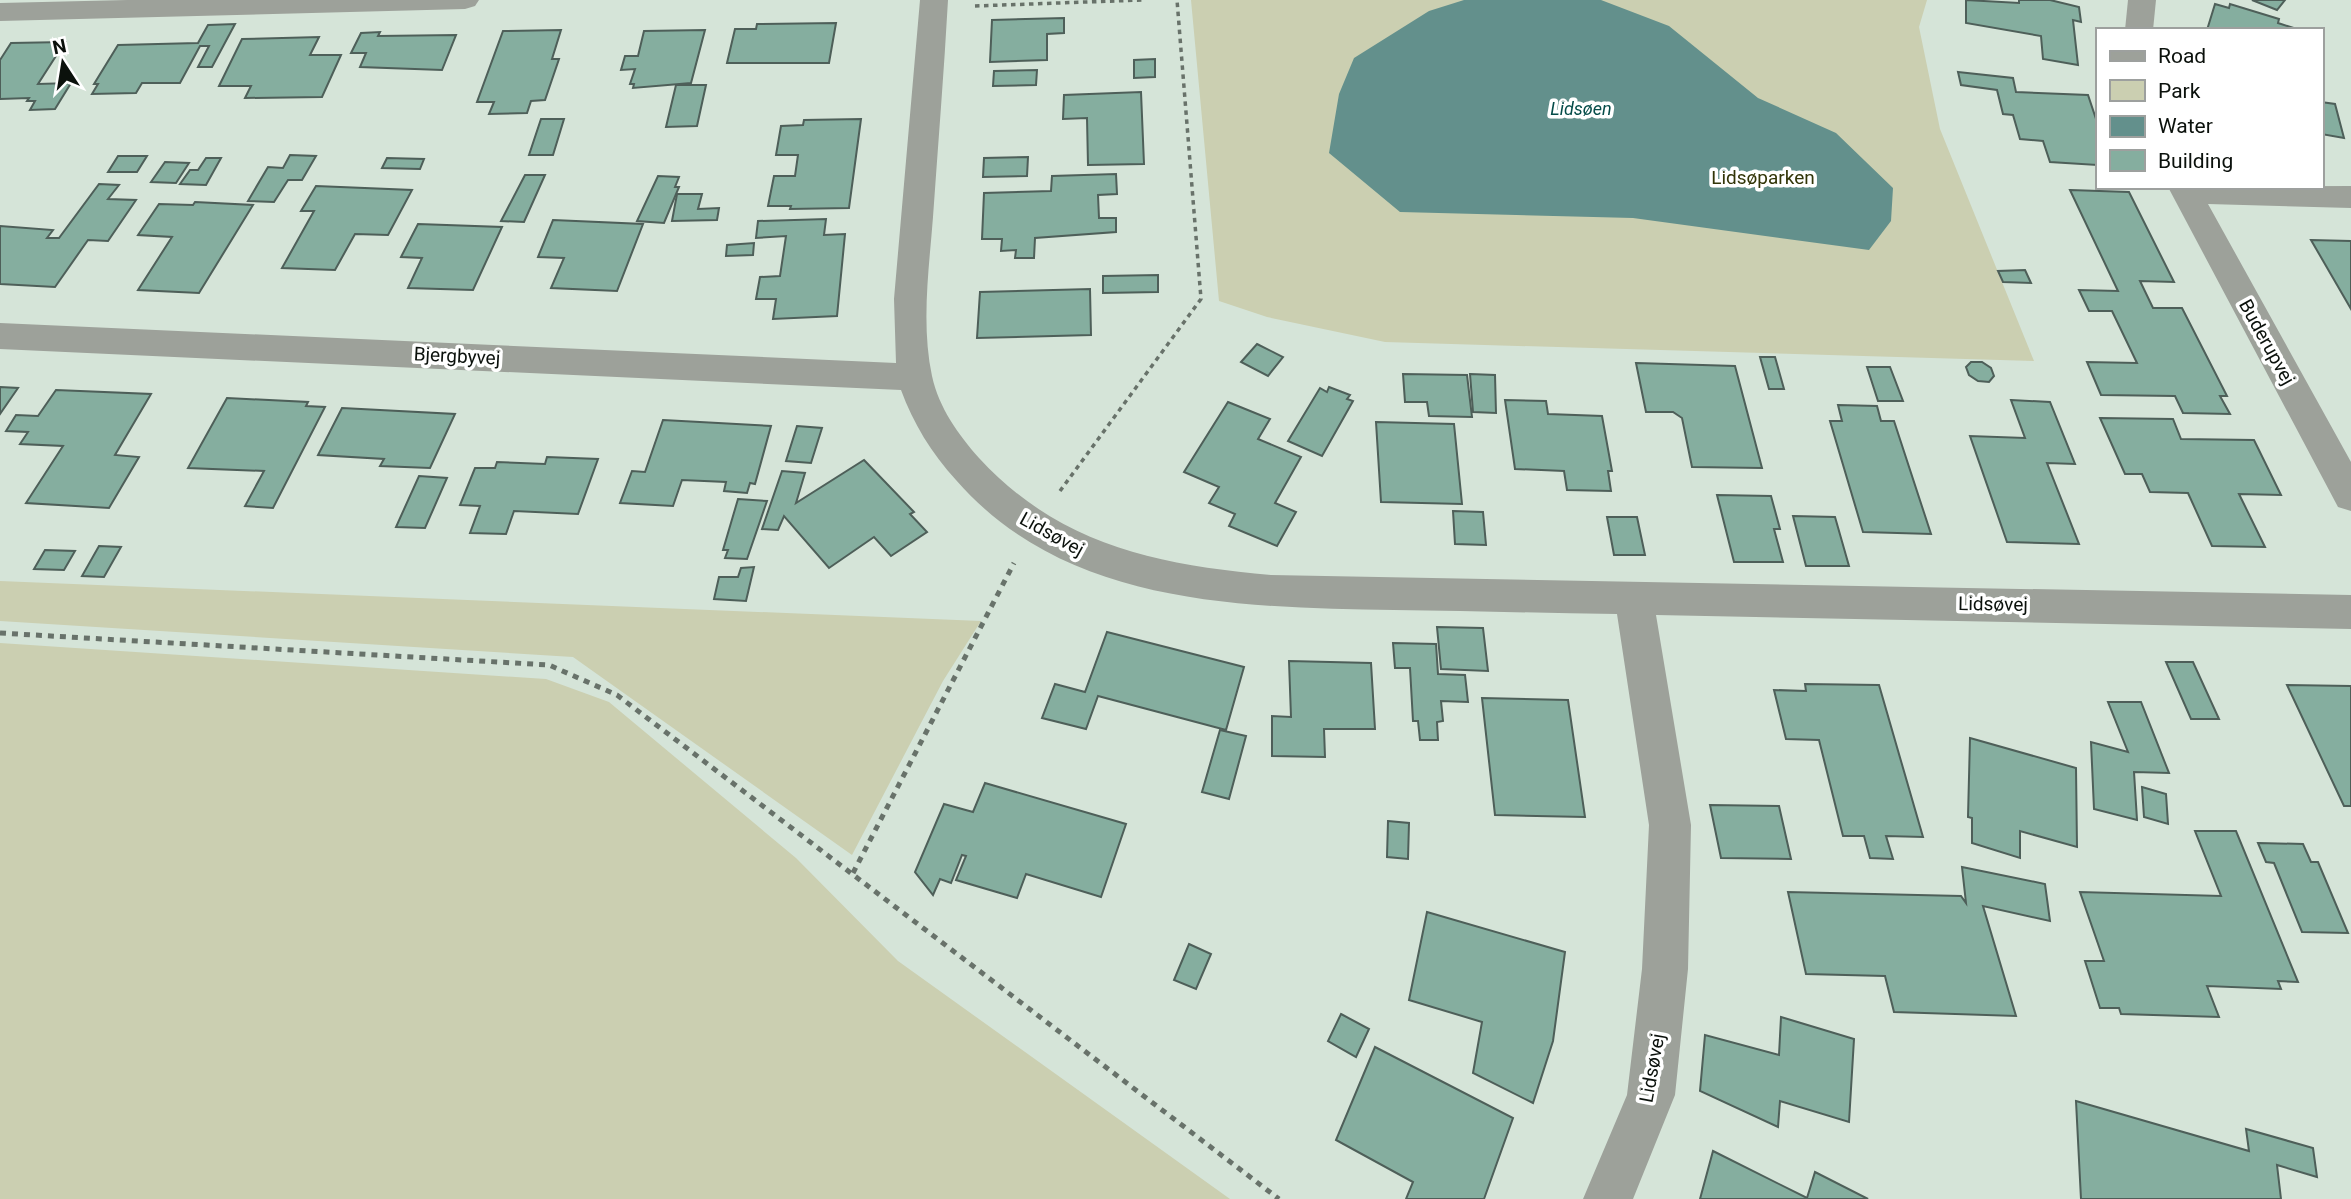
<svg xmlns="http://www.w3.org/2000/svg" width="2351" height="1199" viewBox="0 0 2351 1199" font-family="Roboto,sans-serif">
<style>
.green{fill:#cbcfb1}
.water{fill:#63908c}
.building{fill:#85ae9f;stroke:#4e5f59;stroke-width:2}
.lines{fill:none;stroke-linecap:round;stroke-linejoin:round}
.path-far1{stroke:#68726a;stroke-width:3.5;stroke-dasharray:4.5 4.5;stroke-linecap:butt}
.path{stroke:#68726a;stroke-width:5;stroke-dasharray:6 6;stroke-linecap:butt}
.street{fill:#9da19a;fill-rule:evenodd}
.labels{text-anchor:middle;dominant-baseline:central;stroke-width:7;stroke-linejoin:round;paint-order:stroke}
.far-water-label{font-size:18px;font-style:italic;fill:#054c49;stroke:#fff}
.park-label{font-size:19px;fill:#323508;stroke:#fff}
.street-label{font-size:19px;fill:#0b110c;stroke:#fff}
</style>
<rect width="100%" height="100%" fill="#d5e4d8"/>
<g class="green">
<polygon points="1191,0 1927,0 1919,27 1940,129 2034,361 1385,342 1267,317 1219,301"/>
<polygon points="0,581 981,621 943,681 852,855 573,657 0,621"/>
<polygon points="0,643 546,679 609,702 796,858 898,961 1230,1199 0,1199"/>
</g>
<polygon class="water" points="1464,0 1601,0 1669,26 1758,98 1836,133 1893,188 1891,221 1869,250 1633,218 1400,212 1329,153 1339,94 1354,58 1429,11"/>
<g class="building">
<polygon points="1966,0 2019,3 2019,0 2050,0 2079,7 2081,22 2073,20 2078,65 2043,59 2041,36 1966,23"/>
<polygon points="2252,0 2285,0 2277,10"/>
<polygon points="2215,4 2229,8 2230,4 2279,19 2278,23 2300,30 2207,30"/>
<polygon points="1064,18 1064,33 1047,34 1047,60 990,62 992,20"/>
<polygon points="836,23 829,63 727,63 735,29 756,29 757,24"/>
<polygon points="235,24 212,67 198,67 209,46 200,46 180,83 142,83 136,93 92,94 98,84 94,84 118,45 198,43 208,25"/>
<polygon points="561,30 552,59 559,59 545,100 531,101 527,113 489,114 494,102 477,102 503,31"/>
<polygon points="705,30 691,83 633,88 634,84 630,84 635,69 621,70 625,56 638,56 644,31"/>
<polygon points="380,32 378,36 456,35 442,70 360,67 366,53 351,53 361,33"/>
<polygon points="319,37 310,55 341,55 322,97 245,98 251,86 219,86 242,39"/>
<polygon points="65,42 38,84 71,83 55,109 30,110 35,101 27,101 29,98 0,99 0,60 11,43"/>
<polygon points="1155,59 1155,77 1134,78 1134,60"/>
<polygon points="1037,70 1036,85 993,86 994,71"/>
<polygon points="1958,72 2013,78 2016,92 2088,95 2097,122 2097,165 2050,162 2043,141 2020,139 2013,115 2003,114 1997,90 1961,85"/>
<polygon points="676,85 706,85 697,126 666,127"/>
<polygon points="1141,92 1144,164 1088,165 1087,118 1063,119 1064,95"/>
<polygon points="2321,102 2335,104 2344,138 2321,134"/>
<polygon points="541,119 564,119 553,155 529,155"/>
<polygon points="861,119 849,208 790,209 791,206 768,206 774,176 795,176 798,155 776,155 781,126 803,125 804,120"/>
<polygon points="290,155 316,156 302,180 288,180 274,202 248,201 268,167 283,168"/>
<polygon points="118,156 147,156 137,172 108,172"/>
<polygon points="1028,157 1027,176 983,177 984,158"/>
<polygon points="206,158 221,158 206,185 180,184 190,170 198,170"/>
<polygon points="387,158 424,159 420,169 382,168"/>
<polygon points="165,162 189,163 176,183 151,182"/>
<polygon points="1116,174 1117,194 1098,195 1099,218 1116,218 1116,232 1035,238 1034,258 1015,258 1016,250 1001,251 1002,239 982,239 984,193 1051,191 1052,176"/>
<polygon points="525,175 545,175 524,222 501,221"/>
<polygon points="658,176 679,177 675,187 679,187 664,223 637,221"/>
<polygon points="99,184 119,185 108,199 136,200 108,241 88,240 55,287 0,284 0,226 53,230 47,238 59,238"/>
<polygon points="316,186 412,190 388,235 355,234 335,270 282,268 314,211 301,211"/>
<polygon points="2070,190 2129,192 2174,282 2140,281 2153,308 2182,308 2227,396 2220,396 2230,414 2183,413 2175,396 2101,395 2087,362 2137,363 2112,311 2089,311 2079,290 2118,291"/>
<polygon points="677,194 702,194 698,209 719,208 717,220 672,221"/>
<polygon points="195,202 253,205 199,293 138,290 172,237 138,235 159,204 193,205"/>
<polygon points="826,219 824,235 845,234 837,316 773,319 776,299 756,299 760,277 780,276 786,236 756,238 758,221"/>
<polygon points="553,220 643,224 617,291 551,288 564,258 538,257"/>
<polygon points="418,224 502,227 473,290 408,288 422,258 401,257"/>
<polygon points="2311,240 2351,241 2351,309"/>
<polygon points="754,243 753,255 726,256 727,245"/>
<polygon points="2025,270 2031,283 2003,282 1998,271"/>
<polygon points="1158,275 1158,292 1103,293 1103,276"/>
<polygon points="1090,289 1091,335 977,338 980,292"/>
<polygon points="1257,344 1283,357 1268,376 1241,362"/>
<polygon points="1760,357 1775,357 1784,389 1769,389"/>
<polygon points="1971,362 1982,362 1991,368 1994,376 1989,382 1978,381 1969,375 1966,367"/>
<polygon points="1636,363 1735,366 1762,468 1692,467 1682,418 1673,412 1646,412"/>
<polygon points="1867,367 1890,367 1903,401 1878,401"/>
<polygon points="1403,374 1467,375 1472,417 1429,416 1427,402 1405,402"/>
<polygon points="1470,374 1495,375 1496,413 1473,412"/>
<polygon points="0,387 18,388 0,414"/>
<polygon points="1329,387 1350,395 1347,399 1353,401 1322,456 1288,441 1320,388 1327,392"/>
<polygon points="56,390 151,394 115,455 139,457 109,508 26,503 63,446 20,444 28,432 6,431 16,415 38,416"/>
<polygon points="227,398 308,402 306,406 325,407 273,508 245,506 264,471 188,468"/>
<polygon points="1505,400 1546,401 1548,414 1602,416 1612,471 1608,471 1611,491 1567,490 1564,471 1515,469"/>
<polygon points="2011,400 2050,402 2075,464 2047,463 2079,544 2007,542 1970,436 2025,438"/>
<polygon points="1228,402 1270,419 1258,439 1301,457 1275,503 1296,512 1277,546 1229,526 1235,514 1209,503 1219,487 1184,472"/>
<polygon points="1838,405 1877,406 1881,421 1894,421 1931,534 1863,532 1830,421 1842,421"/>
<polygon points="342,408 455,414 430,468 380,466 384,459 318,455"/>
<polygon points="2100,418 2173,419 2181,439 2254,440 2281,495 2239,494 2265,547 2212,546 2188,493 2150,492 2142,474 2125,474"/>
<polygon points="663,420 771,426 755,484 750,483 747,493 724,491 726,482 682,480 673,506 620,503 632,471 645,472"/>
<polygon points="1376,422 1454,424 1462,504 1381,502"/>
<polygon points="797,426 822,428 811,463 786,461"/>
<polygon points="547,457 598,459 578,514 514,511 506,534 470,533 480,506 460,505 475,468 495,468 497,462 545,464"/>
<polygon points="864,460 914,512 910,514 927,532 891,556 874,537 829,568 784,516 778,530 762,529 782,471 805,473 796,503"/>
<polygon points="419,476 447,478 425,528 396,527"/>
<polygon points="1717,495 1771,496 1780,529 1774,529 1783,562 1734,562"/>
<polygon points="738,499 767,501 747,559 725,558 728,550 723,550"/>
<polygon points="1453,511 1483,512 1486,545 1455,544"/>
<polygon points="1793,516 1835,517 1849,566 1806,566"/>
<polygon points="1607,517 1637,517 1645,555 1614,555"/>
<polygon points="99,546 121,547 104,577 82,576"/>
<polygon points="45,550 75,551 64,570 34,569"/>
<polygon points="754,567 746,601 714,599 719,577 738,577 741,568"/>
<polygon points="1437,627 1483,628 1488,671 1441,669"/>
<polygon points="1107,632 1244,667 1226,730 1098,696 1086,729 1042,718 1055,684 1085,692"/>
<polygon points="1393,643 1436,644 1438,674 1465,675 1468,702 1441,701 1443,721 1437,722 1438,740 1420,740 1418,721 1413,721 1410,668 1395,668"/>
<polygon points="1289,661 1371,663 1375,729 1324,729 1325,757 1272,756 1272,716 1291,717"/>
<polygon points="2166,662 2193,662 2219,719 2191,719"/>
<polygon points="1805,684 1879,685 1923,837 1886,836 1893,859 1870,858 1864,836 1843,836 1819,740 1786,739 1774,690 1806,691"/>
<polygon points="2287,685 2351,686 2351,806 2344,806"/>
<polygon points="1482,698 1568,700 1585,817 1495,815"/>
<polygon points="2108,702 2141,702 2169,773 2134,772 2137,820 2094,809 2091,742 2128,752"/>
<polygon points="1220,730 1246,736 1229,799 1202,792"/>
<polygon points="1970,738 2076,768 2077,847 2020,831 2020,858 1972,843 1972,818 1968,817"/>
<polygon points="985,783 1126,824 1101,897 1026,874 1017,898 956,880 966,856 962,855 951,883 940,879 933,895 915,872 944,804 973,812"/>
<polygon points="2142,787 2166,794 2168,824 2144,817"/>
<polygon points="1710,805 1779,806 1791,859 1721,858"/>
<polygon points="1388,821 1409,823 1408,859 1387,857"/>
<polygon points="2195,831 2236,831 2298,982 2278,981 2281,989 2207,986 2219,1017 2121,1014 2119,1008 2100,1008 2085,961 2104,961 2080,892 2221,896"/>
<polygon points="2258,843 2303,844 2311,862 2318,862 2348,933 2302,932 2274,863 2266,862"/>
<polygon points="1962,867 2045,884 2050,921 1983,906 2016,1016 1894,1012 1885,976 1806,974 1788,892 1961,896 1966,903"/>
<polygon points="1427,912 1565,952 1553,1041 1533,1103 1473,1073 1482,1022 1409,1000"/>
<polygon points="1189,944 1211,954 1196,989 1174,980"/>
<polygon points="1341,1014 1369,1029 1356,1057 1328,1041"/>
<polygon points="1781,1017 1854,1039 1849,1122 1780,1101 1778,1127 1700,1091 1705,1035 1779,1055"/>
<polygon points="1375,1047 1513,1118 1484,1199 1406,1199 1413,1182 1336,1140"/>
<polygon points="2076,1101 2249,1151 2246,1129 2313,1148 2317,1177 2277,1165 2281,1199 2081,1199"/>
<polygon points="1713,1151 1807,1198 1815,1172 1868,1199 1700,1199"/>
</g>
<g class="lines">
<g class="path-far1">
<polyline points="975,6 1142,0"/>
<polyline points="1060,491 1201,299 1177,0"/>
</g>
<g class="path">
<polyline points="0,633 549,665 617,695 1279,1199"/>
<polyline points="853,873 1014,563"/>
</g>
<g class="street">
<polygon points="127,0 479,0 475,6 465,9 0,21 0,3"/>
<path d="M 920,0 L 948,0 C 944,72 938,145 933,217 C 929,269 921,324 932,376 C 939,408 958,434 979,458 C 1059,545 1158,565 1271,575 L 2351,595 L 2351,629 L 1656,615 L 1691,825 L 1688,969 L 1675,1095 L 1633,1199 L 1583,1199 L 1627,1095 L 1642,969 L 1649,825 L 1617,614 C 1543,613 1469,611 1394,610 C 1240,607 1066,606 956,480 C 932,454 913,423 901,390 L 0,349 L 0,323 L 896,363 L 894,299 Z"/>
<polygon points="2128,0 2156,0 2153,30 2125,30"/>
<polygon points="2351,186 2351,208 2208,204 2351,462 2351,511 2338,507 2168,187"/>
</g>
</g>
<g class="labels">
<g class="far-water-label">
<text x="1581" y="108">Lidsøen</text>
</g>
<g class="park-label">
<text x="1763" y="177">Lidsøparken</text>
</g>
<g class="street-label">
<text transform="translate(2267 342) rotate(61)">Buderupvej</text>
<text transform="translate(457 356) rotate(3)">Bjergbyvej</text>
<text transform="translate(1052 534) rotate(29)">Lidsøvej</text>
<text transform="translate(1993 604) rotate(1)">Lidsøvej</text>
<text transform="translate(1652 1068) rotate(-80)">Lidsøvej</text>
</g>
</g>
<rect x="2096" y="28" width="228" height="161" fill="#ffffff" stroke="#9da09e" stroke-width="2"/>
<rect x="2110" y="51" width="35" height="10" fill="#9da19a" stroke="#9da09e" stroke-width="2"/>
<text x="2158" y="63" font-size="21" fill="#0b110c">Road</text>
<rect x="2110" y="80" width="35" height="21" fill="#cbcfb1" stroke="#9da09e" stroke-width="2"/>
<text x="2158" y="98" font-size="21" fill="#0b110c">Park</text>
<rect x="2110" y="116" width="35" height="21" fill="#63908c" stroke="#9da09e" stroke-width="2"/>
<text x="2158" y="133" font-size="21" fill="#0b110c">Water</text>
<rect x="2110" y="150" width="35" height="21" fill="#85ae9f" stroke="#9da09e" stroke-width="2"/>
<text x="2158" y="168" font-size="21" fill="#0b110c">Building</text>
<g transform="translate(63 63) rotate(348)" stroke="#ffffff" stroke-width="5" paint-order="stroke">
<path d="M0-5L12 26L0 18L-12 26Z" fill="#0b110c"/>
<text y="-10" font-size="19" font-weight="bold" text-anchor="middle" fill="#0b110c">N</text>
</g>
</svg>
